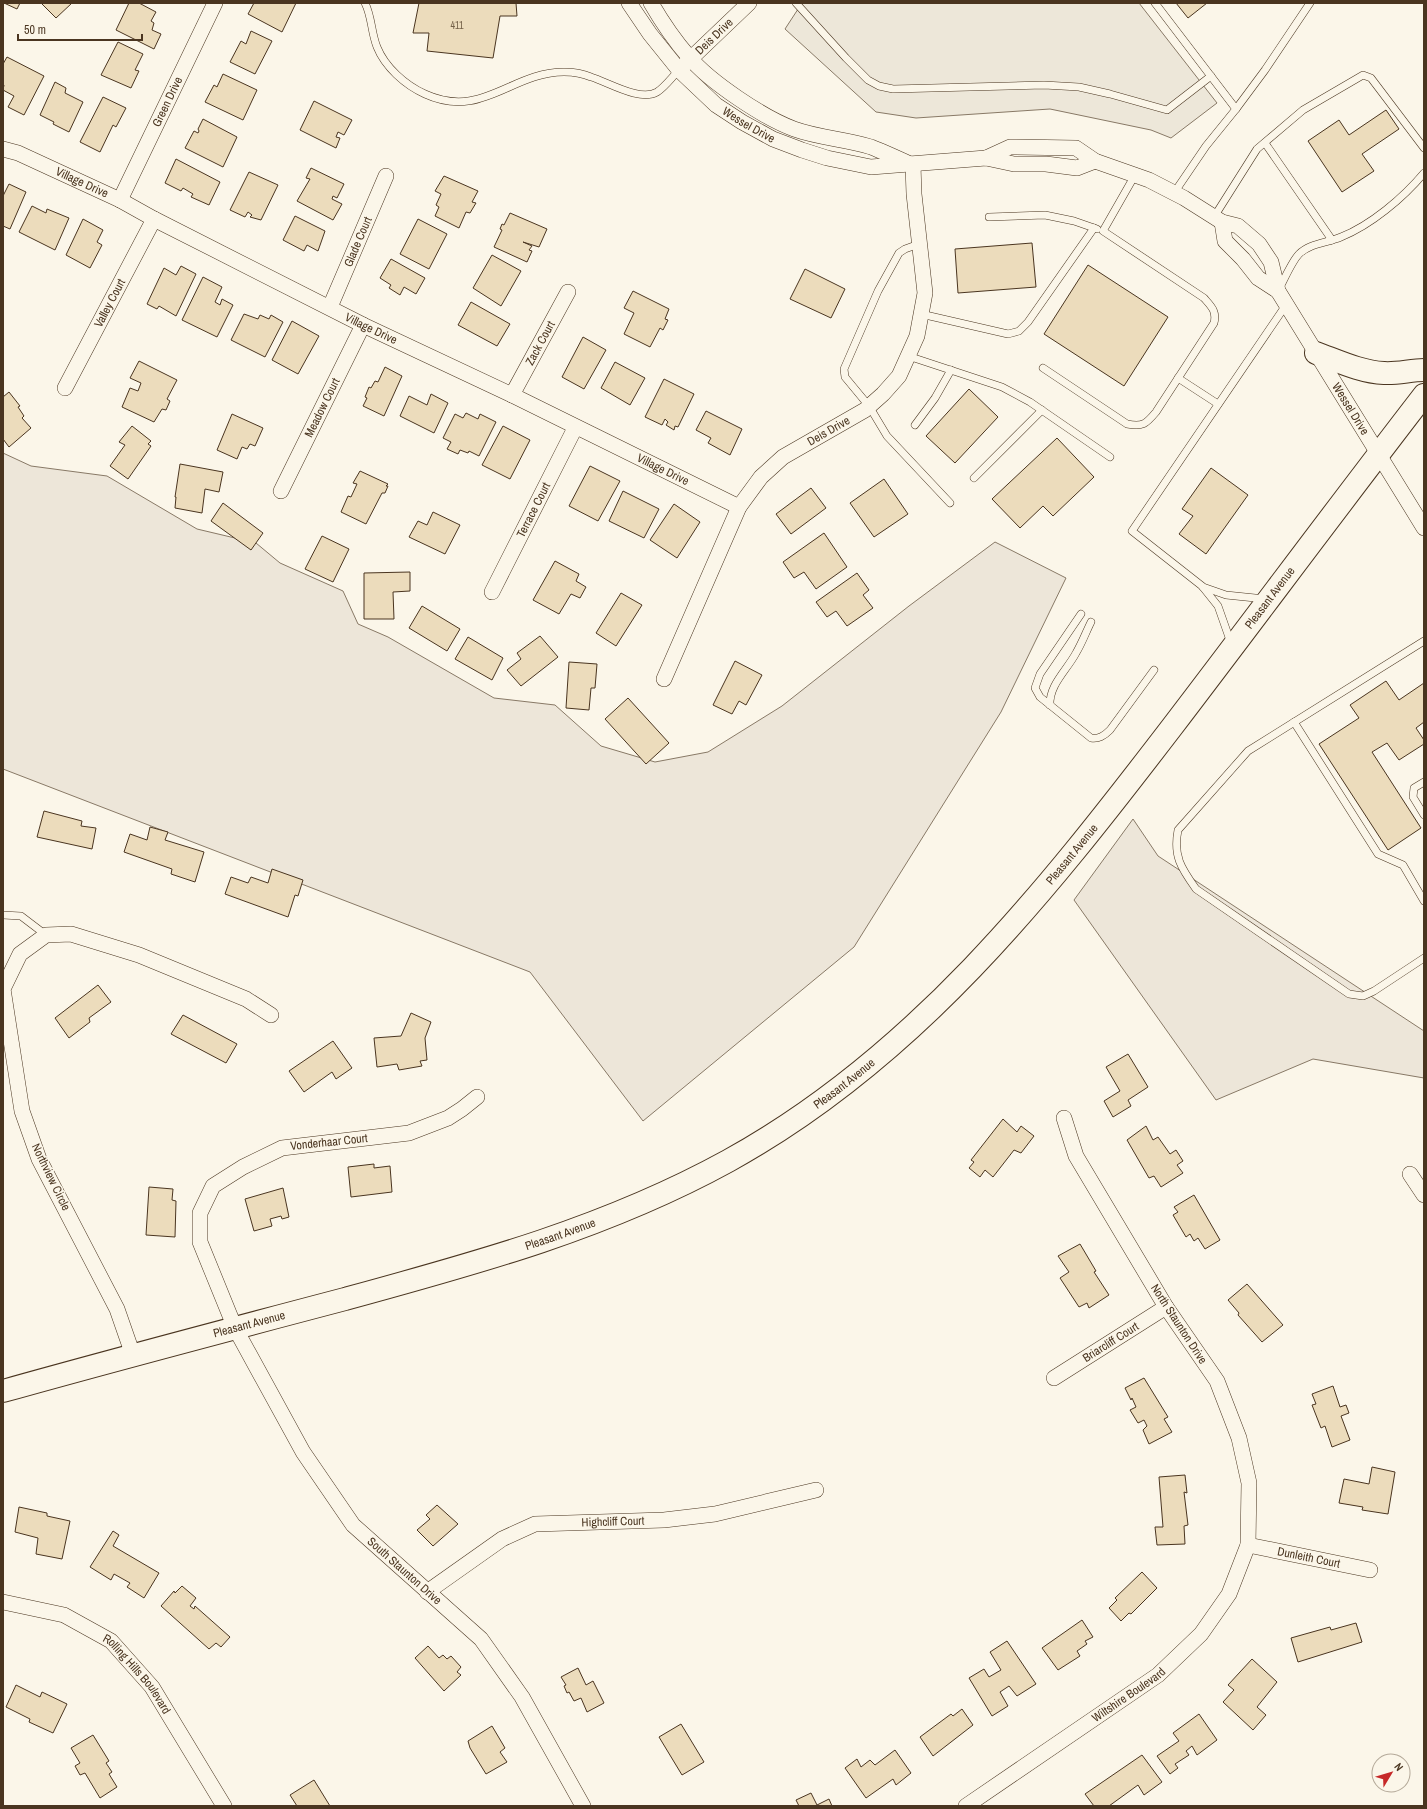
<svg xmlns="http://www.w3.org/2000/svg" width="1427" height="1809" viewBox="0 0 1427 1809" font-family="'Archivo Narrow',sans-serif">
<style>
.green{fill:#ede6d9;stroke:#887966}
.parking{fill:#ede7d9;stroke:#887966}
.building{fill:#ecdcbc;stroke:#4a3520}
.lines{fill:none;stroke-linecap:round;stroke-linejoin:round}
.service-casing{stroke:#4a3520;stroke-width:8}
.minor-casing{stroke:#4a3520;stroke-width:16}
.primary-casing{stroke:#4a3520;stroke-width:24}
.service{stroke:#fbf6e9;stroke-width:7}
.minor{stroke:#fbf6e9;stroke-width:15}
.primary{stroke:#fbf6e9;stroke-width:22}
.labels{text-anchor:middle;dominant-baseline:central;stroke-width:3;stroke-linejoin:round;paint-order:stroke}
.number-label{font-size:10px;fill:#725f47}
.street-label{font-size:12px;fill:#4a3520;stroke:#fbf6e9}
</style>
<rect width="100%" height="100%" fill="#fbf6e9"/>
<g class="green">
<polygon points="3,453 31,466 107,476 197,529 256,543 280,563 343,591 358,624 388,637 494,698 555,705 601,746 655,762 708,752 782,706 909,606 995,542 1066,578 1001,712 854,947 643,1121 530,972 3,769"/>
<polygon points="1133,819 1158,856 1424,1031 1424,1078 1313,1059 1216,1100 1074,900"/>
</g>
<polygon class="parking" points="802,3 1139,3 1217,103 1171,138 1151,130 1050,109 916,118 876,112 785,29"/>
<g class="building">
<polygon points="4,3 20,3 17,9"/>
<polygon points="41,3 72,3 56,18"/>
<polygon points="129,3 139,3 156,12 151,21 154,23 152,30 161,34 154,49 116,30"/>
<polygon points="254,3 296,3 282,32 248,14"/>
<polygon points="419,3 516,3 517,16 500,16 493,58 427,51 429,33 413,33"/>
<polygon points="1176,3 1207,3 1188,18"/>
<polygon points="251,31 272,41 255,74 230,62 241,41 246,44"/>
<polygon points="118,42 143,54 135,70 139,71 131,88 101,75"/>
<polygon points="7,57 44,76 24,115 8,107 14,96 3,90 4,85 3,84 3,64"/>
<polygon points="223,74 257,90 243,120 205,102 214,85 217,87"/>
<polygon points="55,82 66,88 65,93 83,102 69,132 53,124 54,122 40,115"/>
<polygon points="103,97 126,108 116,127 113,125 100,152 80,142"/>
<polygon points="314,101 352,120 344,135 338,132 336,137 340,138 336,148 300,130"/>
<polygon points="1386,110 1399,129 1362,154 1374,171 1342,192 1308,141 1339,120 1349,135"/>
<polygon points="203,119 237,137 223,167 185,148 194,131 198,133 199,131 198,129"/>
<polygon points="176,159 220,182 209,205 191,197 193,194 183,188 181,191 165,183"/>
<polygon points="311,168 344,184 337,198 333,196 332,199 342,204 333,220 297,201 310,179 306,178"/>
<polygon points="249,172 278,185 261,220 250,217 252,215 248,212 245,217 230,210"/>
<polygon points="444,176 478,191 472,202 476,203 470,213 466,212 459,228 435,216 439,207 436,205 441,194 435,191"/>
<polygon points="9,184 26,192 10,229 3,226 3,196"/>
<polygon points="32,206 46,213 47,209 69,218 55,250 19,232"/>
<polygon points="510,213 547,229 539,247 523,242 532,246 529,250 532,251 527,262 494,247 502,230 500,229 502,224 504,225"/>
<polygon points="295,216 325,231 318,251 307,245 304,251 283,240"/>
<polygon points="83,219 103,230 97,242 102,245 90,268 66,255"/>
<polygon points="418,219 447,234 429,269 400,254"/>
<polygon points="1032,243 1036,287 958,293 955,249"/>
<polygon points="492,255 521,271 501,306 473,288"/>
<polygon points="391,259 425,278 416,294 404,287 400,295 389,288 391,285 380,278"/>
<polygon points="1088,265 1168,317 1124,386 1044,334"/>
<polygon points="181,266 196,274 176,316 159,306 157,309 147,304 164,268 176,275"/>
<polygon points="805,269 845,289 831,318 790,299"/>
<polygon points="203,277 222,287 215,302 220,305 222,299 233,305 217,337 182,320"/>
<polygon points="633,291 669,309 665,319 668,320 663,330 660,328 650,347 624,334 634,313 624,308"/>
<polygon points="471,302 510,324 497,346 458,325"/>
<polygon points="244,314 258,319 260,315 269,319 271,315 283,322 265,357 231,340"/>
<polygon points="292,321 319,336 298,374 272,360"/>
<polygon points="583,337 606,350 584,389 562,377"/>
<polygon points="139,361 177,380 167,399 170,401 166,410 162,409 154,422 122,407 130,388 138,391 141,383 130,378"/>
<polygon points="615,362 645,378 630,405 601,388"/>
<polygon points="385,367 402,376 384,416 363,406 367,398 365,397 369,387 371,388 375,381 378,382"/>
<polygon points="664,379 694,394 678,427 675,426 674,430 666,425 668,422 665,419 662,425 645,417"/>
<polygon points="969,389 998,417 955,463 926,436"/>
<polygon points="9,392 20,406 18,407 24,416 22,418 31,428 9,447 3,439 3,397"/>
<polygon points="431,394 448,403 434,433 400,416 409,396 427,405"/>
<polygon points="706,411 742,429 730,455 708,443 711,438 696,430"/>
<polygon points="466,413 478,419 480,414 496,422 479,456 469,451 468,453 460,450 458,454 447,449 451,442 443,438 455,414 463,418"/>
<polygon points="232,414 263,428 255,446 250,444 247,449 242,447 237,459 217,450"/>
<polygon points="132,426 151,441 148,444 151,446 128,479 110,466 125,445 119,442"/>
<polygon points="503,426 530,440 510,479 482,465"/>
<polygon points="1057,438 1094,477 1053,516 1043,506 1020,528 992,499"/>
<polygon points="180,464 223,472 219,492 205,489 202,513 175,508 176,497 175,497"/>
<polygon points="590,466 620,481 598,521 569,506"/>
<polygon points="1211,468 1248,495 1206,554 1179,534 1193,516 1182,509"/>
<polygon points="360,471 388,484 386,486 388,486 385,493 382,493 366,524 341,512 348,496 351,497 357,484 353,483"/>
<polygon points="884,479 908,514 874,537 850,503"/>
<polygon points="811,488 826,508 791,534 776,514"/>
<polygon points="623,491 659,509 644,538 609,521"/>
<polygon points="223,503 263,533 251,550 211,521"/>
<polygon points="674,504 700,522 677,558 650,540"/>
<polygon points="433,512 460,525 445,554 409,537 418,521 427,525"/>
<polygon points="824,533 847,567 816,589 804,572 794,578 783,562"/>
<polygon points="322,536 349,549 333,582 305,569"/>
<polygon points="555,561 579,574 576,581 586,587 580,598 571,594 559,614 533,600"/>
<polygon points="410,572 410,591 393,592 394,619 364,619 364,573"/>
<polygon points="857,573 869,590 863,595 873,608 847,626 836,611 827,617 816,602"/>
<polygon points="621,593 642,605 616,646 596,633"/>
<polygon points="422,606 460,629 447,651 409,628"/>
<polygon points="540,636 558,657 521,686 507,670 521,659 517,653"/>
<polygon points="468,637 503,658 492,680 455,659"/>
<polygon points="735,661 762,675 746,705 739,701 732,714 713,705"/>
<polygon points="569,662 597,664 595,688 591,688 589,710 566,708"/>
<polygon points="1386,681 1399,700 1424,683 1424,722 1416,728 1424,740 1424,744 1399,760 1387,743 1372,752 1421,828 1388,850 1319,744 1359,718 1350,705"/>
<polygon points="628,698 669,743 646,764 605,719"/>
<polygon points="44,811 82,821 81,826 96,828 92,849 37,837"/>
<polygon points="150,827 168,832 165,840 204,852 195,882 171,874 172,869 124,852 130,834 147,840"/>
<polygon points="272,869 303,880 298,896 295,895 288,917 225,894 231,877 248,883 251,877 268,883"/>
<polygon points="98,985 111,1002 89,1018 90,1022 69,1038 55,1018"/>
<polygon points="411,1013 431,1022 425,1038 427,1060 420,1061 422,1066 399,1070 397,1064 377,1067 374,1038 401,1036"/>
<polygon points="183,1015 237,1044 226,1063 171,1034"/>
<polygon points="333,1041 352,1068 336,1079 332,1072 304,1092 289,1071"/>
<polygon points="1128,1054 1148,1087 1128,1100 1131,1106 1113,1117 1104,1101 1120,1091 1106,1067"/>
<polygon points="1003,1119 1017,1132 1021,1126 1034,1136 1021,1153 1014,1150 993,1177 985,1170 980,1177 969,1168 974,1162 971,1160"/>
<polygon points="1146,1126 1153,1140 1158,1137 1170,1154 1176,1150 1183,1161 1177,1165 1183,1173 1161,1187 1154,1176 1149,1178 1127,1140"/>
<polygon points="374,1164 374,1168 390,1166 392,1192 351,1197 348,1167"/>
<polygon points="149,1187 173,1189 172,1200 176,1201 175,1237 146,1235"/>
<polygon points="283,1188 289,1217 282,1219 281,1216 270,1219 272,1226 254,1231 245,1199"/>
<polygon points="1194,1195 1220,1240 1205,1249 1198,1238 1194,1241 1190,1234 1186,1237 1173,1215 1178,1212 1174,1207"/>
<polygon points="1080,1244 1096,1271 1094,1272 1109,1295 1089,1308 1087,1303 1079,1307 1060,1278 1069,1272 1058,1256"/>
<polygon points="1247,1284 1283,1325 1262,1342 1238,1315 1239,1313 1228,1300"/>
<polygon points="1144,1378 1168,1417 1164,1419 1172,1432 1149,1444 1143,1430 1147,1426 1144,1420 1138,1423 1130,1410 1136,1407 1132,1398 1131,1400 1125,1388"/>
<polygon points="1333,1386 1340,1407 1346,1405 1349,1413 1341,1416 1350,1440 1332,1447 1325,1426 1321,1428 1312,1405 1316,1404 1312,1394"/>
<polygon points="1372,1467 1395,1472 1388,1514 1362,1510 1363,1507 1339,1503 1344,1479 1369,1484"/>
<polygon points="1185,1475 1187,1493 1184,1492 1188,1525 1184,1526 1185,1544 1157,1545 1155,1527 1163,1527 1159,1477"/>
<polygon points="437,1505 458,1524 433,1546 417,1530 430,1519 426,1515"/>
<polygon points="19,1507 47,1513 47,1516 70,1521 62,1559 36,1554 38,1538 15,1532"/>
<polygon points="113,1531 119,1535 113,1546 159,1573 144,1598 127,1587 130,1583 114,1574 111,1580 90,1567"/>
<polygon points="1142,1572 1157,1588 1131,1614 1129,1613 1121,1621 1109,1608 1117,1600 1115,1598"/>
<polygon points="182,1586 196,1598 190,1606 194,1609 195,1606 230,1637 221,1647 216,1643 209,1649 161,1606 174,1591 175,1593"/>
<polygon points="1082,1620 1093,1637 1085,1641 1087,1644 1077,1651 1080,1656 1058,1670 1042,1648"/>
<polygon points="1356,1623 1362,1642 1298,1662 1291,1638 1330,1627 1331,1630"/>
<polygon points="1007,1641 1036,1684 1017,1696 1009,1686 1000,1692 1008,1706 992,1716 969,1678 984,1669 989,1677 1001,1670 990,1652"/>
<polygon points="428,1646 439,1658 443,1655 447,1659 451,1656 461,1667 457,1672 461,1675 444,1691 415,1658"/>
<polygon points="1252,1659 1277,1682 1257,1707 1266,1715 1253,1730 1223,1702 1234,1690 1228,1685"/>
<polygon points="578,1668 586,1685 593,1681 604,1703 587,1712 581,1698 574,1701 569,1692 567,1693 564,1686 566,1685 561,1677"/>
<polygon points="16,1685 40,1697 42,1692 67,1704 53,1733 29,1722 30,1719 6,1707"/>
<polygon points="962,1709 973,1725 933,1756 920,1737 951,1714 953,1716"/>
<polygon points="1199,1714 1217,1740 1197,1755 1192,1746 1186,1751 1189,1755 1175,1764 1178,1768 1170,1774 1157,1756 1179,1741 1173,1733"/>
<polygon points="681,1724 704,1762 682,1775 659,1737"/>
<polygon points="492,1726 505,1748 500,1752 507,1762 486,1774 470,1748 468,1741"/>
<polygon points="93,1735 109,1761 106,1763 112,1772 109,1774 117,1787 100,1798 85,1773 80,1775 75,1766 80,1763 71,1748"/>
<polygon points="895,1750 911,1773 896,1785 893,1779 866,1798 845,1768 857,1759 861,1767 870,1760 875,1765"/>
<polygon points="1142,1755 1162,1782 1144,1795 1138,1785 1109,1806 1094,1806 1085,1794"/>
<polygon points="314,1780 330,1806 297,1806 290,1795"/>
<polygon points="811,1793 817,1805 829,1799 832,1806 799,1806 796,1800"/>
</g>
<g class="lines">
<g class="service-casing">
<g id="service">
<path d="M 365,3 C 372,17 371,32 377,47 C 385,67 405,85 425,94 C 482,120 511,72 564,72 C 573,72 584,74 591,77 C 608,82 640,102 657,92 C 665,87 672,77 679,70"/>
<polyline points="796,3 846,58 868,80 879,86 893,89 1044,85 1079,87 1110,94 1167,110 1211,76"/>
<polyline points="1155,3 1236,109"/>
<polyline points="1265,143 1332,240"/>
<polyline points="1174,193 1206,146 1236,109 1265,70 1310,3"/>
<polyline points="989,217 1045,215 1074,221 1097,229"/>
<polyline points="1214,217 1257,149 1303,110 1363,75 1371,78 1424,148"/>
<polyline points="919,244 905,249 899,253 878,291 844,369 845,377 869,406 887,436 950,503"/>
<path d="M 1279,289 C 1284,280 1292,261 1299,254 C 1310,243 1327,243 1341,237 C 1371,225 1403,198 1424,173"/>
<polyline points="921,314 1008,334 1019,331 1028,322 1094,228"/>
<polyline points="908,356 1002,387 1030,402 1110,457"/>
<path d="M 1043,368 L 1127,424 C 1143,427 1146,424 1156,412 L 1214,323 C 1217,311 1211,306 1204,298 L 1103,231 L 1135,175"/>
<polyline points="1178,378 1218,404"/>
<polyline points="915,425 935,398 951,370"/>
<polyline points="974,478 1042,410"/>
<polyline points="1203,587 1226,595 1265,599"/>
<path d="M 1081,614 L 1040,674 L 1035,688 L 1040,697 L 1091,738 C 1099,739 1104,736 1110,730 L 1154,670"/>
<path d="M 1424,641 L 1248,751 L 1178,830 C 1173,856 1181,868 1196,889 L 1349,994 L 1363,996 L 1374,991 L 1424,958"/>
<polyline points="1231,643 1218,606 1202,586 1132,531 1286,305"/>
<path d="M 1050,705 C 1049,685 1067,670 1076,653 C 1082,643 1086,632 1091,622"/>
<polyline points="1294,722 1378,854 1403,865 1424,901"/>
<polyline points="1424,782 1414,788 1413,797 1424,815"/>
<polyline points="3,915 21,916 46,935"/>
</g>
</g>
<g class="minor-casing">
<g id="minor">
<path id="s1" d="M 629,3 L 650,34 L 679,70 L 716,105 L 742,122 L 773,139 L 802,150 L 827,158 L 871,167 L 986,158 L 1014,164 L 1046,164 L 1077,168 L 1095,161"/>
<path d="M 651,3 C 662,22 675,41 689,57 C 710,82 764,118 794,129 C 819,138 846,139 871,147 C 884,152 897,158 910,164"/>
<path id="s2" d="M 683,66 L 749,3"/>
<path id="s3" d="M 3,149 L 18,153 L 120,200 L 154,219 L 363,325 L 512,395 L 739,507"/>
<path id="s4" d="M 986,158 L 1010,147 L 1076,148 L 1095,161 L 1149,180 L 1184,198 L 1222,222 L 1238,226 L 1259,244 L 1271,262 L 1278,291 L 1424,528"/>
<path id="s5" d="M 120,200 L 215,3"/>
<polyline points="1222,222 1225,241 1243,259 1258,278 1278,291"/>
<path id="s6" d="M 330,307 L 386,176"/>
<path id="s7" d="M 65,388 L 154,219"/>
<path id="s8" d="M 512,395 L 568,292"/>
<path id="s9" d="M 281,491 L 363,325"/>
<path id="s10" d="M 492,592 L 575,428"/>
<path id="s11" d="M 664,679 L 739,507 L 761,477 L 783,457 L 865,410 L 883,394 L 899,376 L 917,336 L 925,293 L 914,194 L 913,165"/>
<path id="s12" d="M 477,1097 L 462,1109 L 448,1118 L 409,1133 L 282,1148 L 243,1167 L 213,1186 L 200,1213 L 200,1242 L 235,1328 L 303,1452 L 353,1525 L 481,1639 L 522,1697 L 583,1806"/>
<polyline points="1410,1174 1424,1195"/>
<polyline points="133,1355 117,1309 39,1159 22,1111 3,989 20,954 46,935 71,934 139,955 246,999 271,1015"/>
<path id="s13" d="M 1054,1378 L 1166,1307"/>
<path id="s14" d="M 1248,1545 L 1370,1570"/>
<path id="s15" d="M 427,1592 L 502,1539 L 535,1524 L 664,1520 L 715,1514 L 816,1490"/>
<path id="s16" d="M 3,1602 L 64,1615 L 111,1641 L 152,1687 L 224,1806"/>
<path id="s17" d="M 966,1806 L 1158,1675 L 1201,1634 L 1229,1594 L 1248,1545 L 1249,1483 L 1239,1438 L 1217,1381 L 1166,1307 L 1076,1156 L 1064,1118"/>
</g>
</g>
<g class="primary-casing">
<g id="primary">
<path d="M 1316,353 C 1338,361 1361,372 1384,373 C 1397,374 1411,370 1424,370"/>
<path id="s18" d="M 3,1391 C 117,1359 231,1329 345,1299 C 477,1263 606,1228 728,1161 C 915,1058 1044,894 1172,727 C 1256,617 1339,505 1424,395"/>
</g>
</g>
<use href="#service" class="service"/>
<use href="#minor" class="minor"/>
<use href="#primary" class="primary"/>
</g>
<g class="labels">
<g class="number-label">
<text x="457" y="25">411</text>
</g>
<g class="street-label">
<text stroke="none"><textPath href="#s2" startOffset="43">Deis Drive</textPath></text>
<text stroke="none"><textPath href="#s5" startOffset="109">Green Drive</textPath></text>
<text stroke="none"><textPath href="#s1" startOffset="173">Wessel Drive</textPath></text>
<text stroke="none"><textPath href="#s3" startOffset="86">Village Drive</textPath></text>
<text stroke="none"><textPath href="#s6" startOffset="71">Glade Court</textPath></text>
<text stroke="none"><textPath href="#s7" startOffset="96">Valley Court</textPath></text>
<text stroke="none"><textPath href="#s3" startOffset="410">Village Drive</textPath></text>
<text stroke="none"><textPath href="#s8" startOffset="59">Zack Court</textPath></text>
<text stroke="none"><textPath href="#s9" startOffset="93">Meadow Court</textPath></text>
<text stroke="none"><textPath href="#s4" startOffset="491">Wessel Drive</textPath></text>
<text stroke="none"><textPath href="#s11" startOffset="307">Deis Drive</textPath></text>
<text stroke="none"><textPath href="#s3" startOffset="734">Village Drive</textPath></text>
<text stroke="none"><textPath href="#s10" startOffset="92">Terrace Court</textPath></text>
<text stroke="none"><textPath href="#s18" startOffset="1550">Pleasant Avenue</textPath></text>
<text stroke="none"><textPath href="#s18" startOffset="1226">Pleasant Avenue</textPath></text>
<text stroke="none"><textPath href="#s18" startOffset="902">Pleasant Avenue</textPath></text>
<text transform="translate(329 1142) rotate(-6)">Vonderhaar Court</text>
<text transform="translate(51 1177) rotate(64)">Northview Circle</text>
<text stroke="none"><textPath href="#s18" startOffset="579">Pleasant Avenue</textPath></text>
<text stroke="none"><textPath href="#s18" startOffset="255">Pleasant Avenue</textPath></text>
<text transform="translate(1179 1324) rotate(57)">North Staunton Drive</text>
<text stroke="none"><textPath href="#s13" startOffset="67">Briarcliff Court</textPath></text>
<text stroke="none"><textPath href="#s15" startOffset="206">Highcliff Court</textPath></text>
<text stroke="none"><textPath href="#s14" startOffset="62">Dunleith Court</textPath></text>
<text stroke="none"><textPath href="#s12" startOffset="735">South Staunton Drive</textPath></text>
<text stroke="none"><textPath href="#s16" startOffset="158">Rolling Hills Boulevard</textPath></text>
<text stroke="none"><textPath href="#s17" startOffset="197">Wiltshire Boulevard</textPath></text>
</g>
</g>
<rect width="1427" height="1809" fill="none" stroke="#4a3520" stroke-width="8"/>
<g transform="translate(1391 1773) rotate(52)"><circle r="19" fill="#fbf6e9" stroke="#b4a999"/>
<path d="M0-3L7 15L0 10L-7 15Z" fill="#c62828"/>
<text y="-6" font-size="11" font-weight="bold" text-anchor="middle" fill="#4a3520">N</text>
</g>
<path d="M18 34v6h124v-6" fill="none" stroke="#4a3520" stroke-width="2"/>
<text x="24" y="34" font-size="12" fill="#4a3520" stroke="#fbf6e9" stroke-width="3" paint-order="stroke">50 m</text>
</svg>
